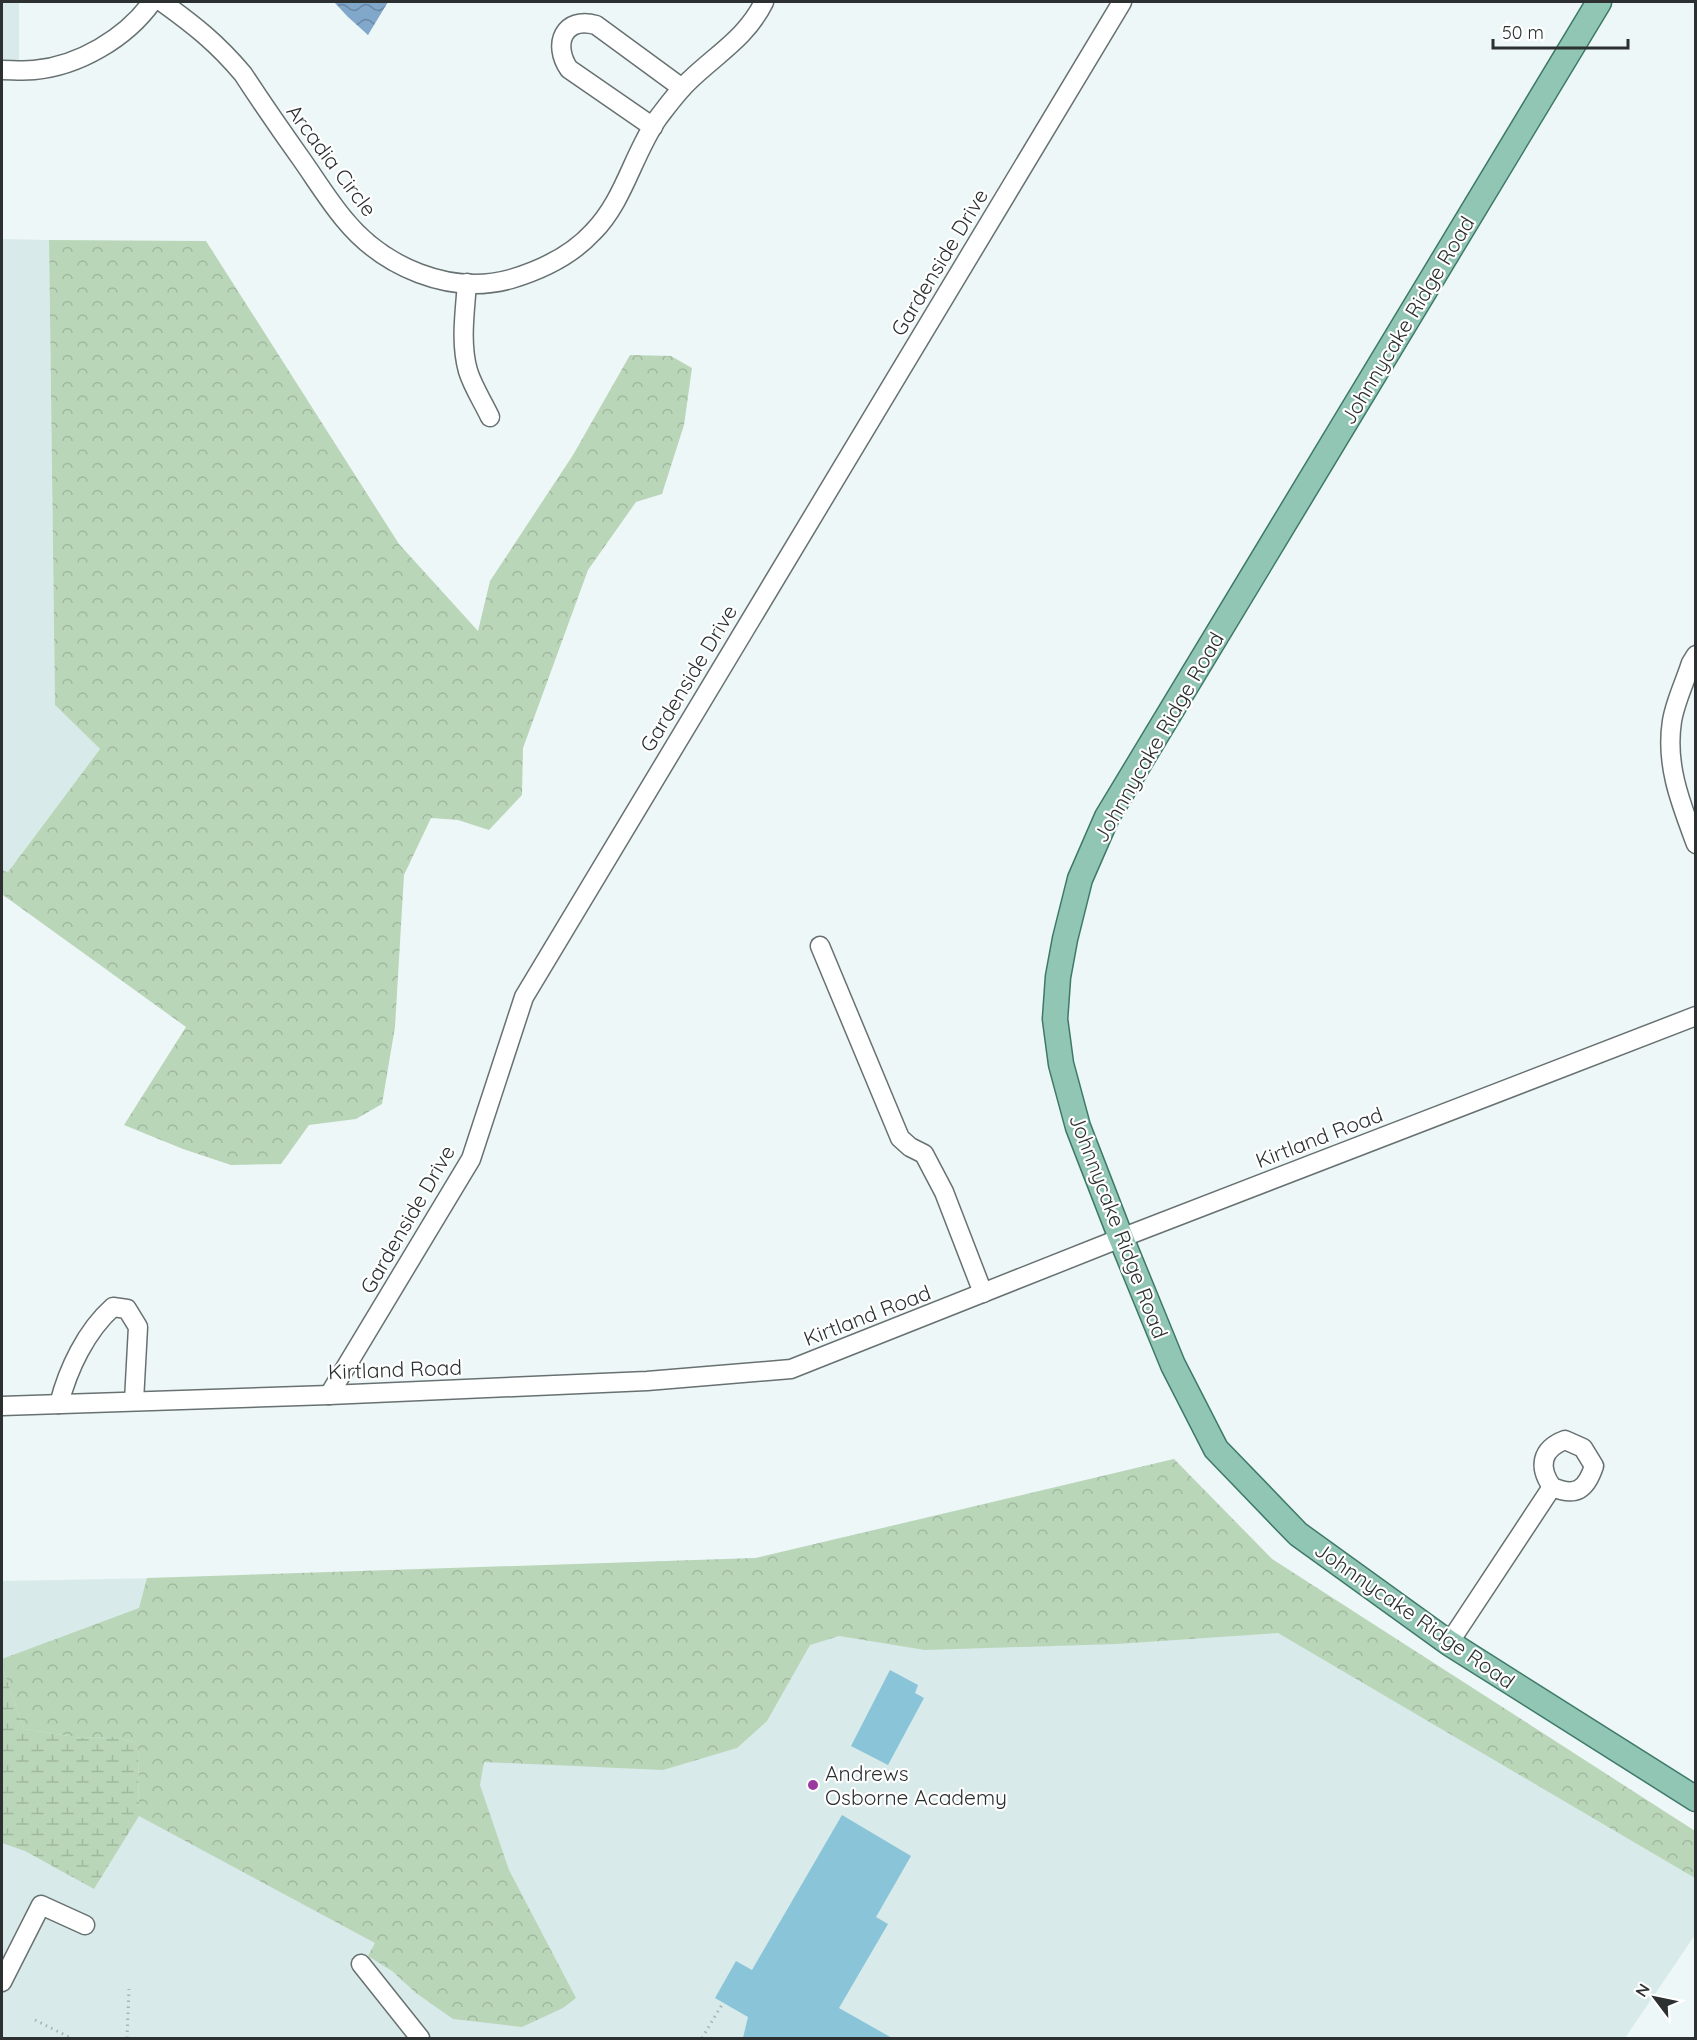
<svg xmlns="http://www.w3.org/2000/svg" width="1697" height="2040" viewBox="0 0 1697 2040" font-family="Quicksand,sans-serif">
<style>
.built{fill:#d8eaea}
.forest{fill:url(#forest-crowns)}
.wetland{fill:url(#wetland-marsh)}
.water{fill:url(#water-waves)}
.building{fill:#8ac4d9}
.lines{fill:none;stroke-linecap:round;stroke-linejoin:round}
.minor-casing{stroke:#687171;stroke-width:21}
.major-casing{stroke:#3e7967;stroke-width:27}
.path{stroke:#abb3b3;stroke-width:3;stroke-dasharray:1.5 4.5;stroke-linecap:butt}
.minor{stroke:#fff;stroke-width:18}
.major{stroke:#91c6b5;stroke-width:24}
.poi-dot{fill:#9a3aa1;stroke:#fff;stroke-width:2}
.labels{text-anchor:middle;dominant-baseline:central;stroke-width:4.5;stroke-linejoin:round;paint-order:stroke}
.street-label{font-size:21px;fill:#2c3030;stroke:#fff}
.poi-label{font-size:21px;fill:#2c3030;stroke:#fff;text-anchor:start}
</style>
<defs>
<pattern id="forest-crowns" width="20" height="18" patternUnits="userSpaceOnUse" patternTransform="scale(1.5)"><rect width="20" height="18" fill="#bad6b9"/><path d="M2 6a3 3 0 1 1 6 0M12 15a3 3 0 1 1 6 0" fill="none" stroke="#a0b89f"/></pattern>
<pattern id="wetland-marsh" width="20" height="14" patternUnits="userSpaceOnUse" patternTransform="scale(1.5)"><rect width="20" height="14" fill="#bad6b9"/><path d="M1 5h8M5 5V1M11 12h8M15 12V8" fill="none" stroke="#a0b89f"/></pattern>
<pattern id="water-waves" width="16" height="10" patternUnits="userSpaceOnUse" patternTransform="scale(1.5)"><rect width="16" height="10" fill="#81a7cb"/><path d="M0 5q4-4 8 0t8 0" fill="none" stroke="#6a88a5"/></pattern>
</defs>
<rect width="100%" height="100%" fill="#edf7f7"/>
<g class="built">
<rect x="2" y="2" width="17" height="62"/>
<polygon points="2,239 49,240 55,705 100,749 7,873 2,870"/>
<polygon points="1174,1459 1272,1559 1695,1831 1695,1935 1625,2038 2,2038 2,1581 214,1577 756,1558"/>
</g>
<g class="forest">
<polygon points="49,240 206,241 399,544 478,631 490,581 573,455 630,355 671,356 692,368 684,425 662,494 636,502 588,570 523,748 522,795 489,830 458,820 431,818 404,875 395,1027 382,1104 356,1119 309,1125 281,1164 231,1165 183,1149 124,1125 186,1027 3,895 2,897 2,870 8,872 100,749 55,705"/>
<polygon points="1174,1459 1272,1559 1695,1831 1695,1878 1278,1633 1116,1644 925,1650 839,1636 810,1645 767,1721 737,1748 663,1770 484,1762 480,1785 509,1870 576,1998 563,2008 522,2027 453,2019 416,1993 392,1971 368,1956 375,1943 139,1816 138,1743 113,1737 81,1738 24,1729 2,1666 2,1659 139,1608 147,1578 756,1558"/>
</g>
<polygon class="wetland" points="2,1666 24,1729 81,1738 113,1737 138,1743 139,1816 94,1889 25,1851 2,1843"/>
<polygon class="water" points="334,2 388,2 368,35 348,17"/>
<g class="building">
<polygon points="890,1670 918,1685 915,1693 924,1698 888,1765 851,1746"/>
<polygon points="842,1815 911,1856 876,1917 888,1924 839,2008 892,2038 743,2038 748,2017 715,1998 736,1961 752,1970"/>
</g>
<g class="lines">
<g class="minor-casing">
<g id="minor">
<path d="M 162,2 C 194,25 217,43 243,74 C 262,103 282,132 302,160 C 316,180 329,201 344,219 C 383,267 450,296 511,279 C 541,270 571,256 593,232 C 624,201 633,154 658,118 C 668,105 678,91 690,80 C 718,53 746,38 764,2"/>
<path d="M 2,70 C 12,70 23,71 34,70 C 79,66 126,38 152,2"/>
<path d="M 653,127 L 569,69 C 552,44 564,16 596,25 L 682,88"/>
<path d="M 467,283 C 465,311 460,343 468,371 C 473,387 483,402 490,417"/>
<path d="M 1696,655 L 1691,663 C 1685,682 1675,702 1672,721 C 1665,765 1681,804 1696,844"/>
<polyline points="820,946 900,1138 910,1147 924,1154 944,1192 983,1293"/>
<polyline points="329,1395 471,1159 524,997 1122,2"/>
<path d="M 59,1404 C 68,1369 86,1331 113,1307 L 127,1309 L 138,1327 L 134,1401"/>
<polyline points="2,1406 329,1395 647,1381 791,1369 1121,1238 1696,1016"/>
<path d="M 1565,1440 L 1583,1448 L 1594,1466 C 1586,1490 1576,1497 1552,1487 C 1538,1467 1541,1449 1565,1440 Z"/>
<polyline points="1449,1643 1552,1487"/>
<polyline points="361,1964 420,2038"/>
<polyline points="2,1982 41,1905 85,1925"/>
</g>
</g>
<g class="major-casing">
<polyline id="major" points="1599,2 1107,817 1080,879 1065,939 1058,977 1055,1019 1061,1064 1078,1127 1121,1238 1173,1365 1216,1449 1298,1534 1449,1643 1696,1799"/>
</g>
<g class="path">
<polyline points="35,2020 71,2038"/>
<polyline points="127,2038 129,1989"/>
<polyline points="702,2038 723,2003"/>
</g>
<use href="#minor" class="minor"/>
<use href="#major" class="major"/>
</g>
<circle class="poi-dot" cx="813" cy="1785" r="6"/>
<g class="labels">
<g class="street-label">
<text transform="translate(332 160) rotate(53)">Arcadia Circle</text>
<text transform="translate(939 262) rotate(-59)">Gardenside Drive</text>
<text transform="translate(1407 320) rotate(-59)">Johnnycake Ridge Road</text>
<text transform="translate(688 678) rotate(-59)">Gardenside Drive</text>
<text transform="translate(1158 737) rotate(-60)">Johnnycake Ridge Road</text>
<text transform="translate(1319 1137) rotate(-21)">Kirtland Road</text>
<text transform="translate(407 1219) rotate(-60)">Gardenside Drive</text>
<text transform="translate(1119 1226) rotate(69)">Johnnycake Ridge Road</text>
<text transform="translate(867 1315) rotate(-21)">Kirtland Road</text>
<text transform="translate(395 1369) rotate(-2)">Kirtland Road</text>
<text transform="translate(1415 1615) rotate(35)">Johnnycake Ridge Road</text>
</g>
<g class="poi-label">
<text x="825" y="1773">Andrews<tspan x="825" dy="24">Osborne Academy</tspan></text>
</g>
</g>
<rect width="1697" height="2040" fill="none" stroke="#2c3030" stroke-width="6"/>
<g transform="translate(1655 1998) rotate(302)" stroke="#ffffff" stroke-width="4.5" paint-order="stroke">
<path d="M0-4.5L10 22L0 15L-10 22Z" fill="#2c3030"/>
<text y="-9" font-size="16" font-weight="bold" text-anchor="middle" fill="#2c3030">N</text>
</g>
<path d="M1493 39v9h135v-9" fill="none" stroke="#2c3030" stroke-width="3"/>
<text x="1502" y="39" font-size="18" fill="#2c3030" stroke="#ffffff" stroke-width="4.5" paint-order="stroke">50 m</text>
</svg>
